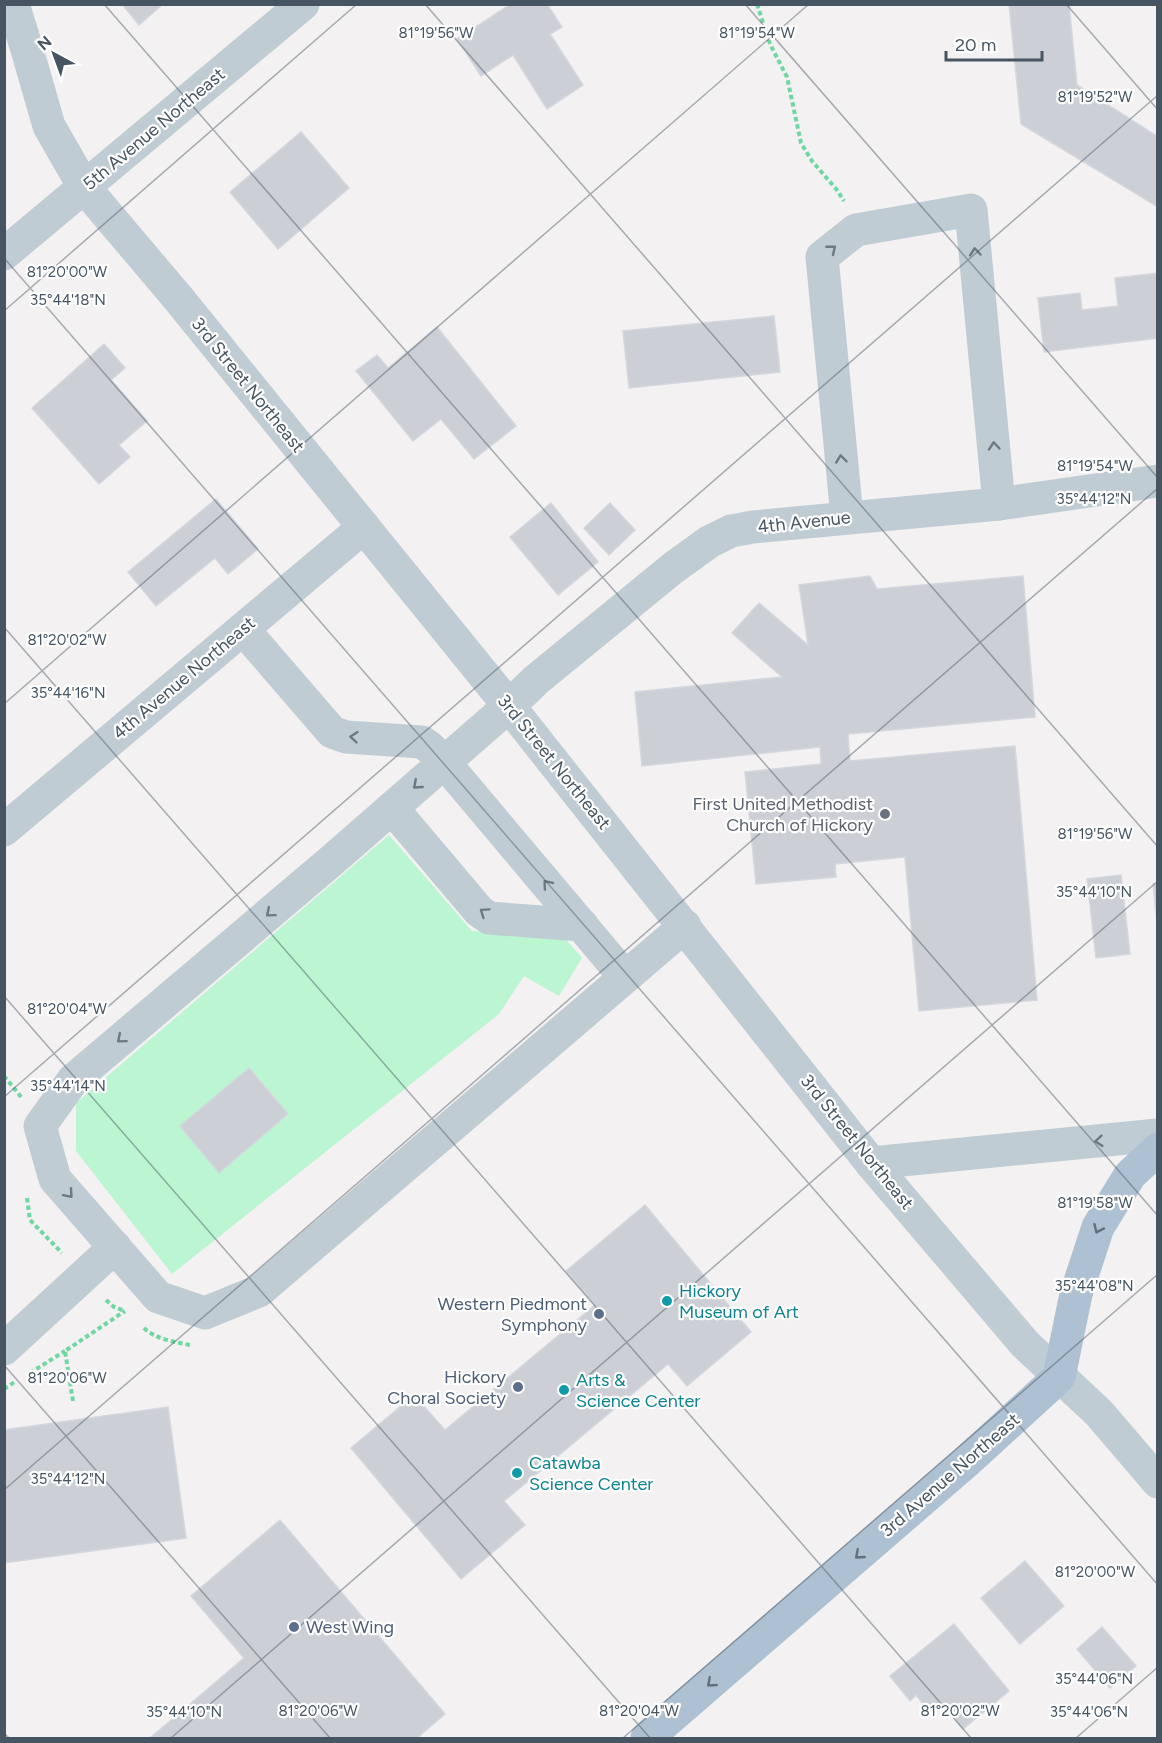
<svg xmlns="http://www.w3.org/2000/svg" width="1162" height="1743" viewBox="0 0 1162 1743" font-family="Figtree,sans-serif">
<style>
.green{fill:#bbf5d1}
.building{fill:#ccd0d6;stroke:#d4d7dd;stroke-width:1.5}
.lines{fill:none;stroke-linecap:round;stroke-linejoin:round}
.path{stroke:#6fd7a2;stroke-width:4;stroke-dasharray:4.5 3;stroke-linecap:butt}
.minor{stroke:#c0ccd4;stroke-width:33}
.major{stroke:#aec1d2;stroke-width:33}
.oneway{stroke:#6b7984}
.oneway2{stroke:#60707d}
.ticks{fill:none;stroke:#465561;stroke-width:1.5;stroke-opacity:0.45}
.worship-dot{fill:#6b7280;stroke:#fff;stroke-width:2}
.culture-dot{fill:#0f9aa8;stroke:#fff;stroke-width:2}
.service-dot{fill:#5c6f8a;stroke:#fff;stroke-width:2}
.labels{text-anchor:middle;dominant-baseline:central;stroke-width:4.5;stroke-linejoin:round;paint-order:stroke}
.street-label{font-size:18px;fill:#465561;stroke:#fff}
.worship-label{font-size:18px;fill:#5b616d;stroke:#fff;text-anchor:end}
.culture-label{font-size:18px;fill:#0d838f;stroke:#fff;text-anchor:start}
.service-label{font-size:18px;fill:#4e5e75;stroke:#fff;text-anchor:end}
.ticks-label{font-size:15px;text-anchor:middle;fill:#465561;stroke:#fff;stroke-width:4.5;stroke-linejoin:round;paint-order:stroke}
</style>
<rect width="100%" height="100%" fill="#f3f1f1"/>
<polygon class="green" points="389,835 472,931 562,935 582,958 559,996 524,976 499,1014 172,1274 76,1151 76,1103"/>
<g class="building">
<polygon points="122,4 163,4 139,25"/>
<polygon points="511,4 547,4 562,27 550,34 583,85 547,109 513,55 481,76 457,39"/>
<polygon points="1009,4 1069,4 1077,85 1158,137 1158,207 1021,124"/>
<polygon points="301,132 349,188 278,249 230,192"/>
<polygon points="1158,273 1158,338 1044,352 1038,298 1080,293 1082,310 1118,306 1115,278"/>
<polygon points="774,316 780,372 629,388 623,331"/>
<polygon points="437,327 516,426 474,459 441,419 413,441 356,371 377,355 388,368"/>
<polygon points="104,344 125,368 111,380 147,421 119,445 130,457 99,484 32,408"/>
<polygon points="216,499 258,549 228,574 215,558 156,606 128,572"/>
<polygon points="551,503 598,562 558,595 510,537"/>
<polygon points="610,503 635,530 609,555 584,528"/>
<polygon points="870,576 877,589 1023,576 1035,717 848,734 850,761 1015,746 1037,1000 919,1011 905,857 835,864 836,877 756,884 745,772 821,764 820,747 642,766 635,692 782,677 732,633 759,603 808,645 799,585"/>
<polygon points="1121,875 1130,954 1096,958 1087,879"/>
<polygon points="1158,883 1158,932 1153,884"/>
<polygon points="249,1068 288,1114 219,1173 180,1126"/>
<polygon points="645,1205 751,1332 687,1386 668,1364 504,1501 525,1525 461,1579 351,1448 414,1395 445,1430 595,1305 566,1271"/>
<polygon points="168,1407 186,1538 4,1563 4,1430"/>
<polygon points="280,1520 445,1714 417,1738 150,1738 244,1658 191,1596"/>
<polygon points="1025,1561 1064,1606 1020,1644 981,1598"/>
<polygon points="954,1624 1009,1691 963,1729 942,1703 930,1713 916,1695 910,1701 890,1676"/>
<polygon points="1102,1627 1136,1666 1110,1688 1077,1649"/>
</g>
<g class="lines">
<g class="path">
<polyline points="757,4 770,44 787,77 801,143 812,161 837,190 844,201"/>
<polyline points="4,1076 22,1098"/>
<polyline points="27,1198 30,1220 62,1253"/>
<polyline points="106,1300 114,1307 125,1311"/>
<path d="M 144,1328 C 155,1339 175,1342 190,1345"/>
<polyline points="30,1373 65,1351"/>
<polyline points="4,1389 16,1381"/>
<polyline points="73,1401 65,1351 125,1311"/>
</g>
<g class="minor">
<polyline points="13,4 26,46 49,126 84,187 178,298 509,706 871,1163 1025,1344 1099,1413 1158,1482"/>
<polyline points="4,254 303,4"/>
<polyline points="847,517 822,257 856,230 971,210 999,504"/>
<polyline points="243,629 332,732 346,737 422,742 429,747 444,762 625,977"/>
<polyline points="392,808 479,911 489,918 582,925"/>
<polyline points="4,830 364,527"/>
<polyline points="685,926 259,1291 205,1313 158,1297 55,1179 40,1126 73,1080 330,862 509,706 536,680 673,568 709,542 731,531 753,527 999,504 1158,481"/>
<polyline points="871,1163 1158,1135"/>
<polyline points="4,1349 115,1247"/>
</g>
<polyline class="major" points="647,1738 966,1462 1059,1377 1076,1294 1098,1227 1130,1175 1158,1149"/>
</g>
<defs><path id="oneway-chevron" d="M-2-3.5L2.5 0L-2 3.5" fill="none" stroke-width="1.6" stroke-linecap="round" stroke-linejoin="round" transform="scale(1.5)"/></defs>
<g class="oneway">
<use href="#oneway-chevron" transform="translate(832 249) rotate(-39)"/>
<use href="#oneway-chevron" transform="translate(975 252) rotate(-95)"/>
<use href="#oneway-chevron" transform="translate(994 446) rotate(-95)"/>
<use href="#oneway-chevron" transform="translate(841 459) rotate(-96)"/>
<use href="#oneway-chevron" transform="translate(354 737) rotate(-175)"/>
<use href="#oneway-chevron" transform="translate(417 785) rotate(139)"/>
<use href="#oneway-chevron" transform="translate(547 884) rotate(-130)"/>
<use href="#oneway-chevron" transform="translate(484 912) rotate(-145)"/>
<use href="#oneway-chevron" transform="translate(270 913) rotate(140)"/>
<use href="#oneway-chevron" transform="translate(121 1039) rotate(140)"/>
<use href="#oneway-chevron" transform="translate(1099 1141) rotate(175)"/>
<use href="#oneway-chevron" transform="translate(69 1194) rotate(49)"/>
</g>
<g class="oneway2">
<use href="#oneway-chevron" transform="translate(1098 1229) rotate(114)"/>
<use href="#oneway-chevron" transform="translate(859 1555) rotate(139)"/>
<use href="#oneway-chevron" transform="translate(711 1683) rotate(139)"/>
</g>
<path class="ticks" d="M 104,4 L 1158,1216M 425,4 L 1158,847M 745,4 L 1158,478M 1066,4 L 1158,110M 4,258 L 1158,1585M 4,311 L 357,4M 4,627 L 971,1738M 4,704 L 809,4M 4,996 L 650,1738M 4,1097 L 1158,95M 4,1365 L 330,1738M 4,1490 L 1158,488M 4,1733 L 9,1738M 171,1738 L 1158,881M 623,1738 L 1158,1274M 1076,1738 L 1158,1667"/>
<circle class="worship-dot" cx="885" cy="814" r="6"/>
<g class="culture-dot">
<circle cx="667" cy="1301" r="6"/>
<circle cx="564" cy="1390" r="6"/>
<circle cx="517" cy="1473" r="6"/>
</g>
<g class="service-dot">
<circle cx="599" cy="1314" r="6"/>
<circle cx="518" cy="1387" r="6"/>
<circle cx="294" cy="1627" r="6"/>
</g>
<g class="labels">
<g class="street-label">
<text transform="translate(154 129) rotate(-40)">5th Avenue Northeast</text>
<text transform="translate(248 385) rotate(51)">3rd Street Northeast</text>
<text transform="translate(804 522) rotate(-6)">4th Avenue</text>
<text transform="translate(184 678) rotate(-40)">4th Avenue Northeast</text>
<text transform="translate(554 762) rotate(51)">3rd Street Northeast</text>
<text transform="translate(857 1142) rotate(51)">3rd Street Northeast</text>
<text transform="translate(950 1475) rotate(-41)">3rd Avenue Northeast</text>
</g>
<g class="worship-label">
<text x="873" y="804">First United Methodist<tspan x="873" dy="21">Church of Hickory</tspan></text>
</g>
<g class="culture-label">
<text x="679" y="1291">Hickory<tspan x="679" dy="21">Museum of Art</tspan></text>
<text x="576" y="1380">Arts &amp;<tspan x="576" dy="21">Science Center</tspan></text>
<text x="529" y="1463">Catawba<tspan x="529" dy="21">Science Center</tspan></text>
</g>
<g class="service-label">
<text x="587" y="1304">Western Piedmont<tspan x="587" dy="21">Symphony</tspan></text>
<text x="506" y="1377">Hickory<tspan x="506" dy="21">Choral Society</tspan></text>
<text x="306" y="1627" text-anchor="start">West Wing</text>
</g>
</g>
<g class="ticks-label">
<text x="436" y="38">81°19'56"W</text>
<text x="757" y="38">81°19'54"W</text>
<text x="1095" y="102">81°19'52"W</text>
<text x="67" y="277">81°20'00"W</text>
<text x="68" y="305">35°44'18"N</text>
<text x="1095" y="471">81°19'54"W</text>
<text x="1094" y="504">35°44'12"N</text>
<text x="67" y="645">81°20'02"W</text>
<text x="68" y="698">35°44'16"N</text>
<text x="1095" y="839">81°19'56"W</text>
<text x="1094" y="897">35°44'10"N</text>
<text x="67" y="1014">81°20'04"W</text>
<text x="68" y="1091">35°44'14"N</text>
<text x="1095" y="1208">81°19'58"W</text>
<text x="1094" y="1291">35°44'08"N</text>
<text x="67" y="1383">81°20'06"W</text>
<text x="68" y="1484">35°44'12"N</text>
<text x="1095" y="1577">81°20'00"W</text>
<text x="1094" y="1684">35°44'06"N</text>
<text x="318" y="1716">81°20'06"W</text>
<text x="639" y="1716">81°20'04"W</text>
<text x="960" y="1716">81°20'02"W</text>
<text x="184" y="1717">35°44'10"N</text>
<text x="1089" y="1717">35°44'06"N</text>
</g>
<rect width="1162" height="1743" fill="none" stroke="#465561" stroke-width="12"/>
<g transform="translate(54 54) rotate(319)" stroke="#ffffff" stroke-width="4.5" paint-order="stroke">
<path d="M0-4.5L10 22L0 15L-10 22Z" fill="#465561"/>
<text y="-9" font-size="16" font-weight="bold" text-anchor="middle" fill="#465561">N</text>
</g>
<path d="M946 51v9h96v-9" fill="none" stroke="#465561" stroke-width="3"/>
<text x="955" y="51" font-size="18" fill="#465561" stroke="#ffffff" stroke-width="4.5" paint-order="stroke">20 m</text>
</svg>
